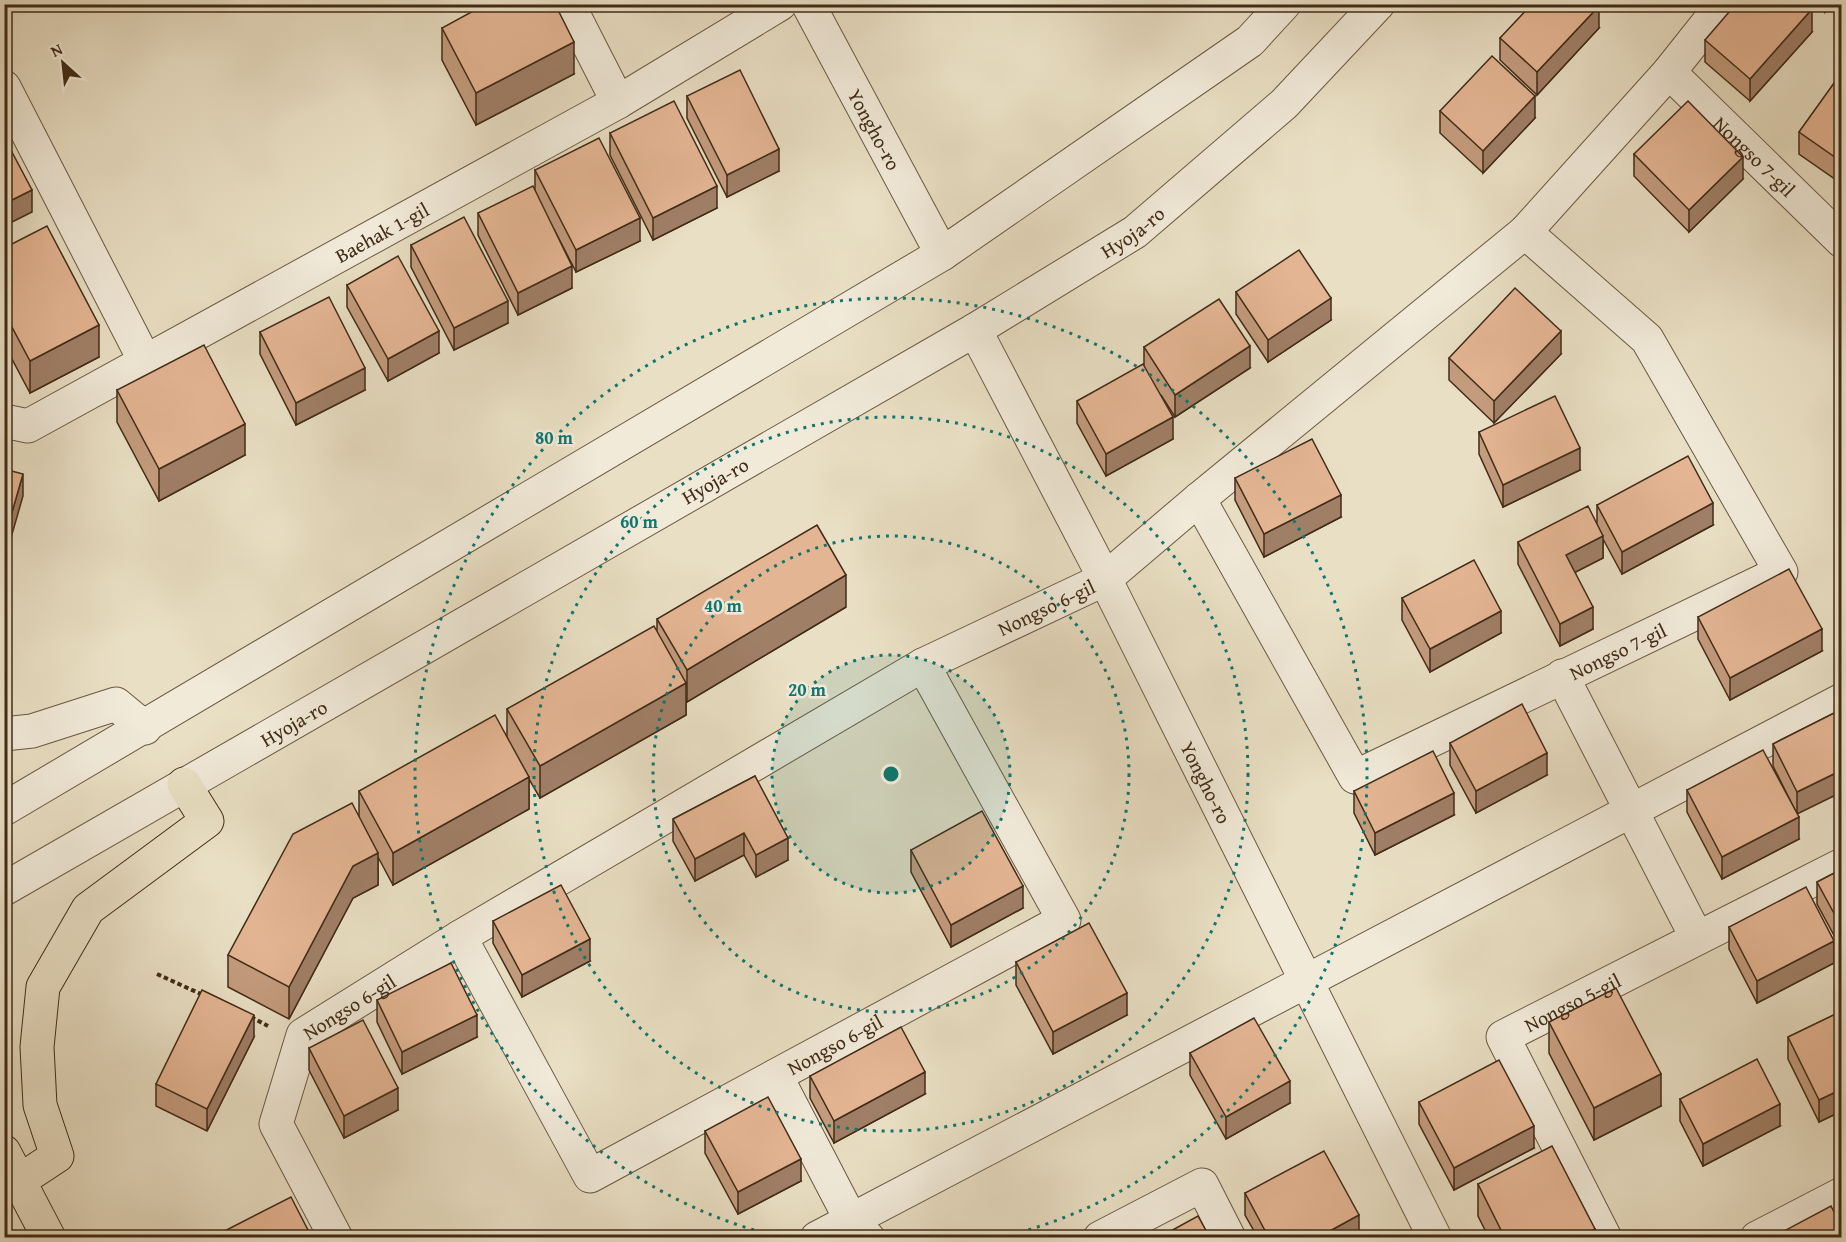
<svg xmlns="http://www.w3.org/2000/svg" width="1846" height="1242" viewBox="0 0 1846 1242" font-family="'Gentium Book Plus',serif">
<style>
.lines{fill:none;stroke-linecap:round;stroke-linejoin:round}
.minor-casing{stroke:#6b5942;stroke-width:35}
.major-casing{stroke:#412c17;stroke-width:35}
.path{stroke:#412c17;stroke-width:4;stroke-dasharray:4.5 3;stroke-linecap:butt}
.minor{stroke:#f1ead9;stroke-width:33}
.major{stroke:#e9dfc4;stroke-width:33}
.wall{fill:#c49c7e;stroke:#412c17;stroke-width:1.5}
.shaded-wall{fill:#a07f67;stroke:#412c17;stroke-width:1.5}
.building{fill:#e4b593;stroke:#412c17;stroke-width:1.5}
.ring{fill:none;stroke:#0f766e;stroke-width:3;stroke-dasharray:3 6}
.labels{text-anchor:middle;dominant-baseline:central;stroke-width:5;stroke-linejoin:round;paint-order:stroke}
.street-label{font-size:20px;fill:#412c17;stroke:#f1ead9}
.centre{fill:#0f766e;stroke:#f1ead9;stroke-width:3}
.ring-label{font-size:18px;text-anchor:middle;font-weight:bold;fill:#0f766e;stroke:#f1ead9;stroke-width:5;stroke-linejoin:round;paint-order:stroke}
</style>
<rect width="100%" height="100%" fill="#e9dfc4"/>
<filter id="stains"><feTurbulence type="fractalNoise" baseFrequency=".00333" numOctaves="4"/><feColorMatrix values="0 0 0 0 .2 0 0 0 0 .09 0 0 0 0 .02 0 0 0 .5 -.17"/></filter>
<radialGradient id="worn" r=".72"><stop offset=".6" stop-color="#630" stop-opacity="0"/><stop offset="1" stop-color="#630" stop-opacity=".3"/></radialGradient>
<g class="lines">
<g class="minor-casing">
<g id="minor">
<polyline points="568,4 618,102"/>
<path id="s1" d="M 808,4 L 942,254"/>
<path id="s2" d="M 1669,72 L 1842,241"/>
<polyline points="4,87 145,361"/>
<path id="s3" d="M 975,330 L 1105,579 L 1435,1238"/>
<path id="s4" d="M 4,421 L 28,426 L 618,102 L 780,4"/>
<path id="s5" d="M 1199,499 L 1355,777 L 1781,572 L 1647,339 L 1525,232"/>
<polyline points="1562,676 1697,938"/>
<polyline points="4,734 32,731 116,704 145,728"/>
<polyline points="4,809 942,254 1250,41 1284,4"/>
<path id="s6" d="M 4,889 L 975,330 L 1135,232 L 1284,104 L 1378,4"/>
<path id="s7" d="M 460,937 L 590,1176 L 1064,920 L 923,665"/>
<polyline points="776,1076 851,1220 868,1238"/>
<path id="s8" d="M 336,1238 L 276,1124 L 303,1035 L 460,937 L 923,665 L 1105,579 L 1199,499 L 1525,232 L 1669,72 L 1723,4"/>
<polyline points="817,1238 1842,700"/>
<polyline points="1100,1238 1202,1185 1229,1238"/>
<path id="s9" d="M 1605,1238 L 1503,1037 L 1842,865"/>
<polyline points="1757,1238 1842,1194"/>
</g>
</g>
<g class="major-casing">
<g id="major">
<polyline points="4,1152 49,1238"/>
<polyline points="19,1181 57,1156 40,1105 37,1047 43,987 88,909 207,821 184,784"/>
</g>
</g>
<g class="path">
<polyline points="157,974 203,995"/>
<polyline points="251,1017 268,1026"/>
</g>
<use href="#minor" class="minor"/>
<use href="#major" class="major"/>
</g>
<g class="wall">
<polygon points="1816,4 1831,4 1825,12"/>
<polygon points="442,28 574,74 476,125 442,60"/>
<polygon points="1599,28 1537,95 1500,60 1500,38"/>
<polygon points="1812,32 1750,101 1705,62 1705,40"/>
<polygon points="1842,72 1842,184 1799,154 1799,132"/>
<polygon points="687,96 779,171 727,197 687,118"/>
<polygon points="1440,111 1535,118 1483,173 1440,133"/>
<polygon points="610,133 717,208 653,240 610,155"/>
<polygon points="1634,154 1743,179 1689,232 1634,176"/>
<polygon points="535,170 640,241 576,272 554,229 572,288 518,315 478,235 478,213 535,192"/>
<polygon points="411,245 508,323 454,350 411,267"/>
<polygon points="4,248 99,357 30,393 4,344"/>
<polygon points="347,285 439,353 388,381 347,307"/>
<polygon points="1236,292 1331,320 1268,362 1236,314"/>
<polygon points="260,332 365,390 296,425 260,354"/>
<polygon points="1144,347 1250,368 1175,417 1161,395 1173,439 1106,476 1077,423 1077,401 1144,365"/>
<polygon points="1561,354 1494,423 1449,380 1449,358"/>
<polygon points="117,390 245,455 159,501 117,422"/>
<polygon points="1479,432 1580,470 1503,507 1479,454"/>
<polygon points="1235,478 1341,517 1264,557 1235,500"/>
<polygon points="1597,505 1713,525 1622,574 1603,539 1603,558 1575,572 1593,629 1560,646 1518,564 1518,542 1597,523"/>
<polygon points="1402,598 1501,633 1430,672 1402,620"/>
<polygon points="846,607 687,702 686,701 686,715 540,798 529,779 529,809 393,885 378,857 378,885 353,898 289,1019 228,987 228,955 359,817 359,791 507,738 507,709 657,630 657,619"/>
<polygon points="1698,617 1822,651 1730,700 1698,639"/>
<polygon points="1842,709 1797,814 1773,766 1773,744"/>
<polygon points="1450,743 1547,775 1476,813 1450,765"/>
<polygon points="755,776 788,860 756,877 744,855 695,881 673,841 673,819"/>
<polygon points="1687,790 1799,839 1722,879 1687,812"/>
<polygon points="1354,791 1454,815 1375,855 1354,813"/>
<polygon points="911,850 1023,908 951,947 911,872"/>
<polygon points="1842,869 1842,950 1817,904 1817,882"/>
<polygon points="493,921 590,961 522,997 493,943"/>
<polygon points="1729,927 1834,963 1757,1003 1729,949"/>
<polygon points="1016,962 1127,1015 1053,1054 1016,985"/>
<polygon points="377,1000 477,1037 402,1074 377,1022"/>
<polygon points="1842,1011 1842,1111 1819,1122 1788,1059 1788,1037"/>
<polygon points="1549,1022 1661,1106 1594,1140 1549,1053"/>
<polygon points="254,1037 207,1131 156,1106 156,1084"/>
<polygon points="309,1048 398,1110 344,1138 309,1070"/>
<polygon points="1190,1053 1290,1103 1226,1139 1190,1075"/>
<polygon points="810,1076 925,1094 834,1143 810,1098"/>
<polygon points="1680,1099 1780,1126 1703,1166 1680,1121"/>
<polygon points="1419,1102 1534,1148 1454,1190 1419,1124"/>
<polygon points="705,1131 801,1181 738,1214 705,1153"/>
<polygon points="1478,1184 1595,1238 1489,1238 1478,1216"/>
<polygon points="1245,1193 1359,1237 1258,1238 1245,1215"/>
</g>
<g class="shaded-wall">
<polygon points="1825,4 1831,4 1825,12"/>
<polygon points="1599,6 1599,28 1537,95 1537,72"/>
<polygon points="1812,9 1812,32 1750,101 1750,79"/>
<polygon points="574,42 574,74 476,125 476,93"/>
<polygon points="1535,96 1535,118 1483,173 1483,151"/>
<polygon points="779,149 779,171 727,197 727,175"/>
<polygon points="1743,157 1743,179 1689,232 1689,210"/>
<polygon points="717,186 717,208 653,240 653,218"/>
<polygon points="32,190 32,212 4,226 4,204"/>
<polygon points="640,218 640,241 576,272 576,250"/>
<polygon points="572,266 572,288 518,315 518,293"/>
<polygon points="1331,298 1331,320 1268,362 1268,340"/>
<polygon points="508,301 508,323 454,350 454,328"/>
<polygon points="99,325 99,357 30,393 30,361"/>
<polygon points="439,331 439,353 388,381 388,359"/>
<polygon points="1561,331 1561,354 1494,423 1494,401"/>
<polygon points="1250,346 1250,368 1175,417 1175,395"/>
<polygon points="365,368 365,390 296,425 296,403"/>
<polygon points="1173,417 1173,439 1106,476 1106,454"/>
<polygon points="245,424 245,455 159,501 159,469"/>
<polygon points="1580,448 1580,470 1503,507 1503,485"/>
<polygon points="23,474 23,496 4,562 4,540"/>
<polygon points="1341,495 1341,517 1264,557 1264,534"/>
<polygon points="1713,503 1713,525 1622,574 1622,552"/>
<polygon points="1603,536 1603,558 1566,577 1566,555"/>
<polygon points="846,575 846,607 687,702 687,670"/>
<polygon points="1593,607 1593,629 1560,646 1560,624"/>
<polygon points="1501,611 1501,633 1430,672 1430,649"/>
<polygon points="1822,629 1822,651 1730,700 1730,678"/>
<polygon points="686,683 686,715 540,798 540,766"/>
<polygon points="1547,753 1547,775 1476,813 1476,791"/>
<polygon points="1842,770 1842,792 1797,814 1797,792"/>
<polygon points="529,777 529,809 393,885 393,853"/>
<polygon points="1454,793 1454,815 1375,855 1375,833"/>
<polygon points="1799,817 1799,839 1722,879 1722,857"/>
<polygon points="744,833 744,855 695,881 695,859"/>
<polygon points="788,838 788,860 756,877 756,855"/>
<polygon points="378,853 378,885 353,898 289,1019 289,987 353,866"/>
<polygon points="1023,886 1023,908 951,947 951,925"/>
<polygon points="590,939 590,961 522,997 522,975"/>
<polygon points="1834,941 1834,963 1757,1003 1757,981"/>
<polygon points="1127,993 1127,1015 1053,1054 1053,1032"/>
<polygon points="254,1015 254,1037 207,1131 207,1109"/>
<polygon points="477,1015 477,1037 402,1074 402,1052"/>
<polygon points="925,1072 925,1094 834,1143 834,1121"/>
<polygon points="1661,1074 1661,1106 1594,1140 1594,1108"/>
<polygon points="1290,1081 1290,1103 1226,1139 1226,1117"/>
<polygon points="398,1088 398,1110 344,1138 344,1116"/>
<polygon points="1842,1089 1842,1111 1819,1122 1819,1100"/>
<polygon points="1780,1104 1780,1126 1703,1166 1703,1144"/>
<polygon points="1534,1126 1534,1148 1454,1190 1454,1168"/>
<polygon points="801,1159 801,1181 738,1214 738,1192"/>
<polygon points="1359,1215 1359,1237 1317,1238"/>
<polygon points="1595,1229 1595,1238 1578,1238"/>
</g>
<g class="building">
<polygon points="486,4 555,4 574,42 476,93 442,28"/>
<polygon points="1532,4 1598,4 1599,6 1537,72 1500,38"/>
<polygon points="1736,4 1806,4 1812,9 1750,79 1705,40"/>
<polygon points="1492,56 1535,96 1483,151 1440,111"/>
<polygon points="740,70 779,149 727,175 687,96"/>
<polygon points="1842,72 1842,162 1799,132"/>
<polygon points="674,101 717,186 653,218 610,133"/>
<polygon points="1688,101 1743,157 1689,210 1634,154"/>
<polygon points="4,137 32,190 4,204"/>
<polygon points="599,138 640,218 576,250 535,170"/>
<polygon points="533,186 572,266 518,293 478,213"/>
<polygon points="464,217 508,301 454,328 411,245"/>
<polygon points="47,226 99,325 30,361 4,312 4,248"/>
<polygon points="1299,250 1331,298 1268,340 1236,292"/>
<polygon points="398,256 439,331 388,359 347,285"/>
<polygon points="1515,288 1561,331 1494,401 1449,358"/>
<polygon points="329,297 365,368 296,403 260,332"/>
<polygon points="1219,299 1250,346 1175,395 1144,347"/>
<polygon points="204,345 245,424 159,469 117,390"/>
<polygon points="1143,364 1173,417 1106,454 1077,401"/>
<polygon points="1555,396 1580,448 1503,485 1479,432"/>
<polygon points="1312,439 1341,495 1264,534 1235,478"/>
<polygon points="1688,456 1713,503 1622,552 1597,505"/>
<polygon points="4,469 23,474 4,540"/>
<polygon points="1588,506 1603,536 1566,555 1593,607 1560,624 1518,542"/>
<polygon points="817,525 846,575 687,670 657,619"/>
<polygon points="1474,560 1501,611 1430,649 1402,598"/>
<polygon points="1789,569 1822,629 1730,678 1698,617"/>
<polygon points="654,626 686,683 540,766 507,709"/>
<polygon points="1522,704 1547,753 1476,791 1450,743"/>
<polygon points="1842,709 1842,770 1797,792 1773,744"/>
<polygon points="495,715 529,777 393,853 359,791"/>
<polygon points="1763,750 1799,817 1722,857 1687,790"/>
<polygon points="1433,751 1454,793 1375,833 1354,791"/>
<polygon points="755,776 788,838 756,855 744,833 695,859 673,819"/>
<polygon points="352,803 378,853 353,866 289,987 228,955 293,834"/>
<polygon points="982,811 1023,886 951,925 911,850"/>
<polygon points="1842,869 1842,928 1817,882"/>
<polygon points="561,885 590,939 522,975 493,921"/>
<polygon points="1806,887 1834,941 1757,981 1729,927"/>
<polygon points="1089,923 1127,993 1053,1032 1016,962"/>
<polygon points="451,963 477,1015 402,1052 377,1000"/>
<polygon points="1616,988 1661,1074 1594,1108 1549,1022"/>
<polygon points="202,990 254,1015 207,1109 156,1084"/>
<polygon points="1842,1011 1842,1089 1819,1100 1788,1037"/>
<polygon points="1254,1018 1290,1081 1226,1117 1190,1053"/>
<polygon points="363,1020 398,1088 344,1116 309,1048"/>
<polygon points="901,1027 925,1072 834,1121 810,1076"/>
<polygon points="1757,1059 1780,1104 1703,1144 1680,1099"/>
<polygon points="1499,1060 1534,1126 1454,1168 1419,1102"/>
<polygon points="768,1097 801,1159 738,1192 705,1131"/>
<polygon points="1552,1146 1595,1229 1578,1238 1505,1238 1478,1184"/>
<polygon points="1324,1151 1359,1215 1317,1238 1269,1238 1245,1193"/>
<polygon points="291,1197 310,1234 303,1238 211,1238"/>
<polygon points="1831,1206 1842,1228 1842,1238 1771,1238"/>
<polygon points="1198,1216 1210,1238 1158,1238"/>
</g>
<circle cx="891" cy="774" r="119" fill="#0f766e" fill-opacity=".12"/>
<g class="ring">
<circle cx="891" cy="774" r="119"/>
<circle cx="891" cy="774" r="238"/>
<circle cx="891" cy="774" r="357"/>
<path d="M780 1237A476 476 0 1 1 1002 1237"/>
</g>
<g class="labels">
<g class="street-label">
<text stroke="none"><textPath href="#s1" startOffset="142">Yongho-ro</textPath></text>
<text stroke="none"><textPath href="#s2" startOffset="120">Nongso 7-gil</textPath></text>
<text stroke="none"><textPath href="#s6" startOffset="1306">Hyoja-ro</textPath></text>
<text stroke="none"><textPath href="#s4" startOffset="428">Baehak 1-gil</textPath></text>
<text stroke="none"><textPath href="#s6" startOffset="820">Hyoja-ro</textPath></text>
<text stroke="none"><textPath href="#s8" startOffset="1080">Nongso 6-gil</textPath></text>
<text stroke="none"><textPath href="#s5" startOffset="610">Nongso 7-gil</textPath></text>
<text stroke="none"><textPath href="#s6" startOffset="334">Hyoja-ro</textPath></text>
<text stroke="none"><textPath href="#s3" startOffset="508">Yongho-ro</textPath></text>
<text stroke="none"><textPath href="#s9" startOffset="303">Nongso 5-gil</textPath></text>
<text stroke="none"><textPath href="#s8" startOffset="276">Nongso 6-gil</textPath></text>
<text stroke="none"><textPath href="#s7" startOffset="550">Nongso 6-gil</textPath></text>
</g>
</g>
<circle cx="891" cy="774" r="9" class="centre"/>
<g class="ring-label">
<text x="554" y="444">80 m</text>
<text x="639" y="528">60 m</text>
<text x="723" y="612">40 m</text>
<text x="807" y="696">20 m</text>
</g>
<rect width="1846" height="1242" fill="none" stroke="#e9dfc4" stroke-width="24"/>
<rect x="6" y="6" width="1834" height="1230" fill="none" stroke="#412c17" stroke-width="3"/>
<rect x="12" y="12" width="1822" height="1218" fill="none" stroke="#412c17" stroke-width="1.5"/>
<g transform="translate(63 63) rotate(333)" stroke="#f1ead9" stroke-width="4.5" paint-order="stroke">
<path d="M0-4.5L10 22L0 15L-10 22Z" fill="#412c17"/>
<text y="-9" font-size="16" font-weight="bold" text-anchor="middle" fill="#412c17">N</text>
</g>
<rect width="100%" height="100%" filter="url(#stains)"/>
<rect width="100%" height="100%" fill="url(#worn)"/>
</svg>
